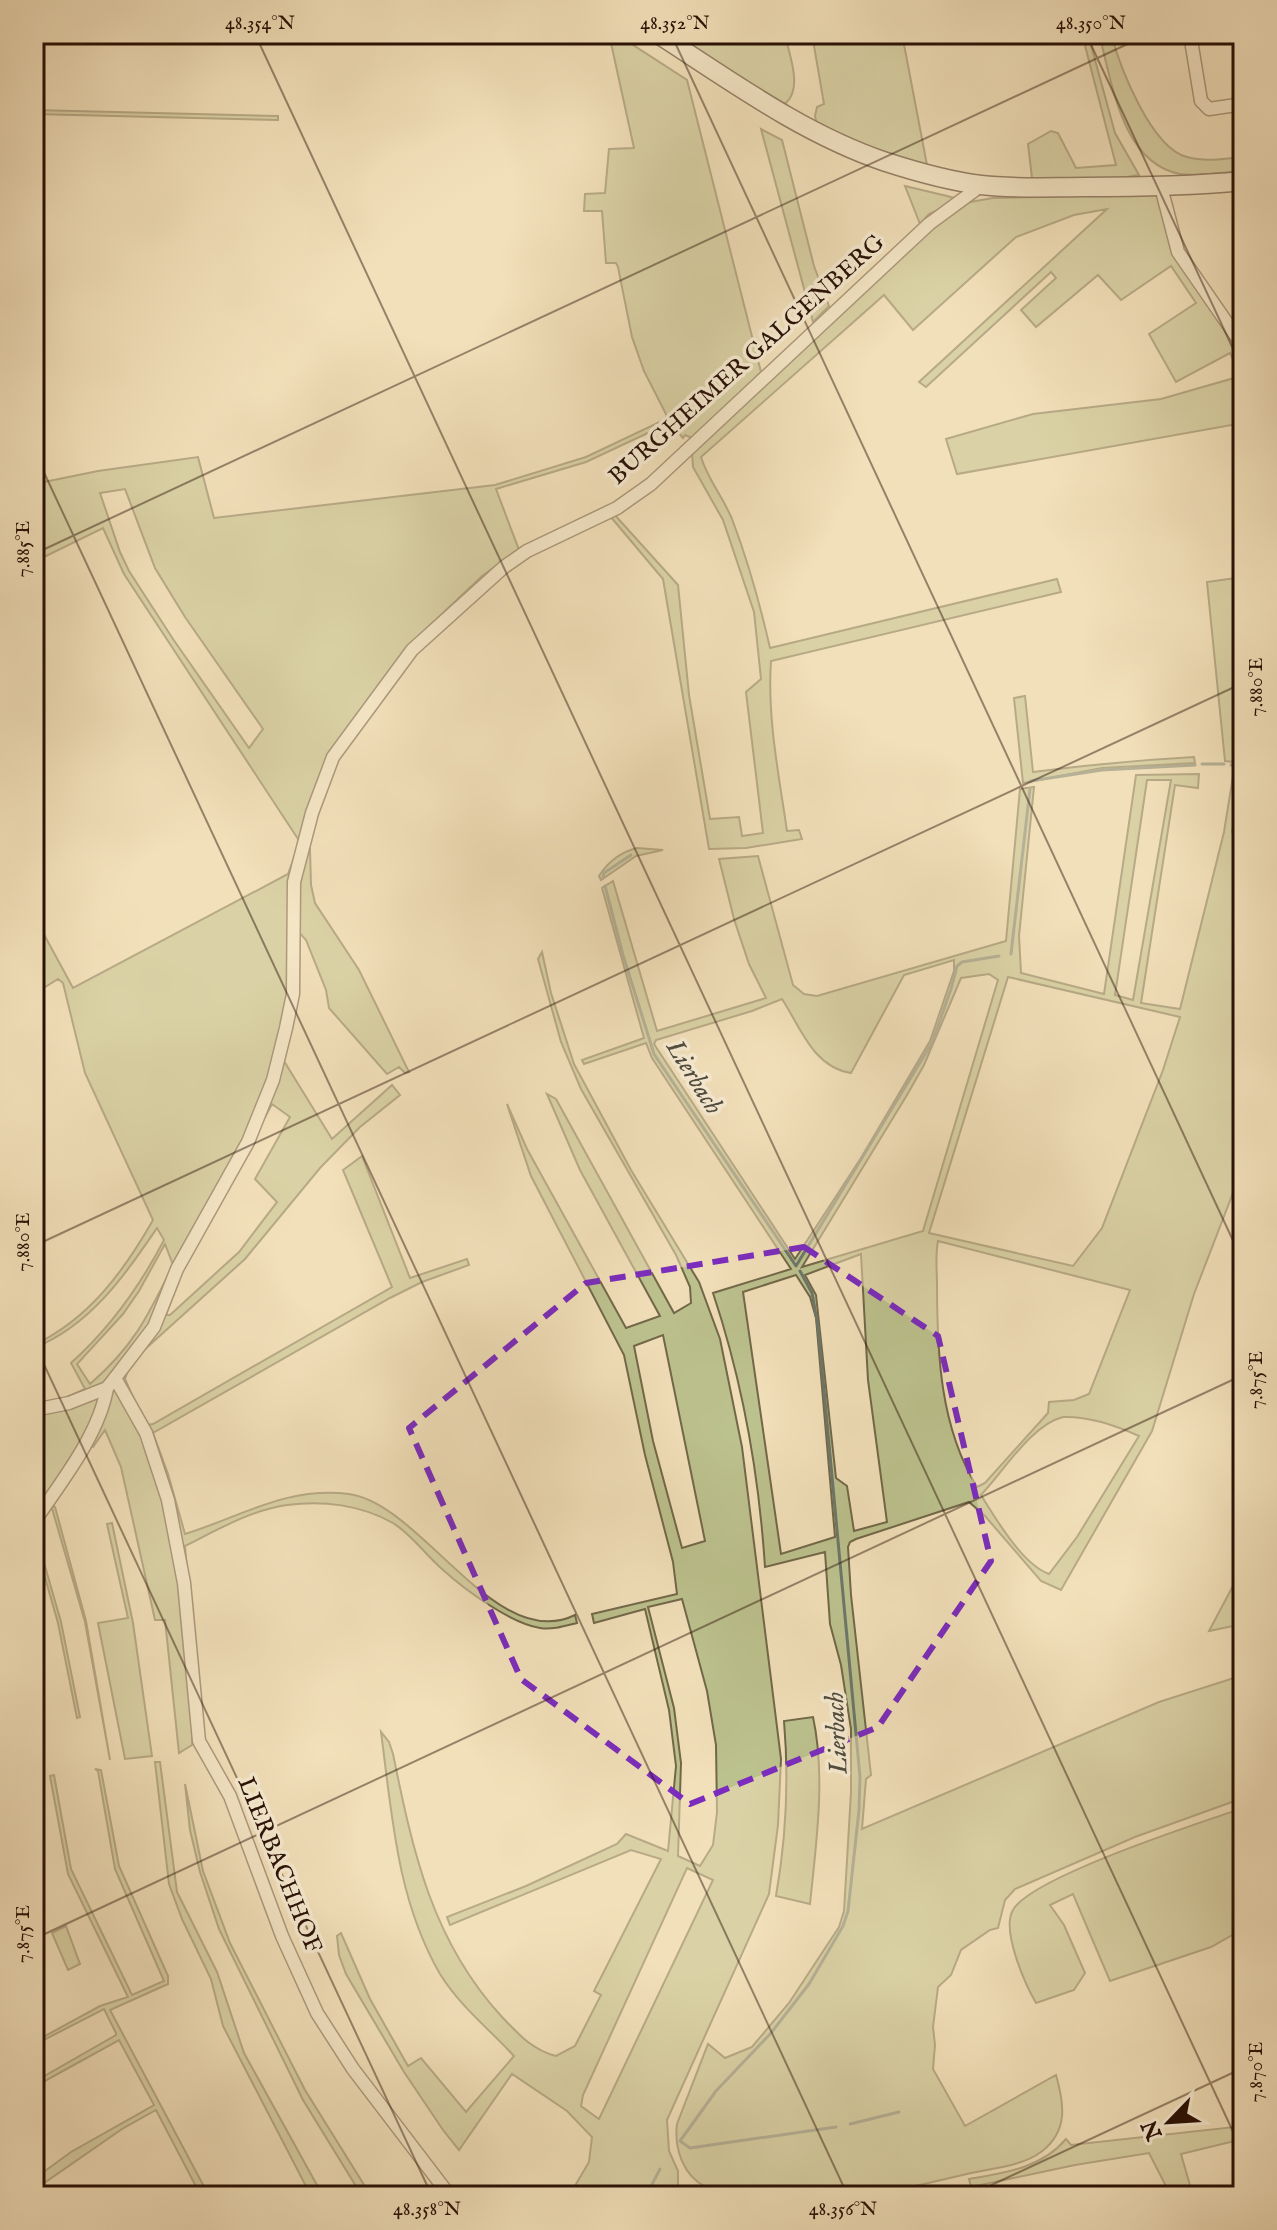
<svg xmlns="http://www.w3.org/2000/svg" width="1277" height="2230" viewBox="0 0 1277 2230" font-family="'IM FELL English',serif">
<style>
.green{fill:#bcc28e;stroke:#726849;stroke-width:2;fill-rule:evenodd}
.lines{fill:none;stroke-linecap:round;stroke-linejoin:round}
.stream{stroke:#6d776a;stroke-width:3}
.street-casing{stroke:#5a4332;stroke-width:15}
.secondary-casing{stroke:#270f04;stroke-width:21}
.street{stroke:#f7ebd2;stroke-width:12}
.secondary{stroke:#f7ebd2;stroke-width:18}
.marked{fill:none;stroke:#7b2cbf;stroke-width:6;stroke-dasharray:16 10;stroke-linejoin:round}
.ticks{fill:none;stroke:#270f04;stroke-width:2;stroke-opacity:0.45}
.labels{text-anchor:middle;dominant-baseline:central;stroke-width:7;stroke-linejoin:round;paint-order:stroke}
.street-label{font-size:24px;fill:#270f04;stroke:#f7ebd2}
.water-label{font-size:26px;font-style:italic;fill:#504c40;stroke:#f7ebd2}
.neatline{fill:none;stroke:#270f04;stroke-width:3}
.ticks-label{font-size:20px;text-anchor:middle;fill:#270f04}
</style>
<rect width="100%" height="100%" fill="#f2e0ba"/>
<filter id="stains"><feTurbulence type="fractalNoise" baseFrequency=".0025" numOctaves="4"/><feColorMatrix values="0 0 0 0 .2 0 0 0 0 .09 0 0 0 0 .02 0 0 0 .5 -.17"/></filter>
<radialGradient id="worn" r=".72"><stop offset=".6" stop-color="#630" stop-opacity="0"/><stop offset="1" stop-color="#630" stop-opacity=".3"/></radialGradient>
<g class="green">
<path d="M 609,34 L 616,34 L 687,80 L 761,372 L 694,439 L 685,435 L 683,438 L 671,424 L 667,424 L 586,462 L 496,489 L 519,550 L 482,576 L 422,633 L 330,756 L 307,849 L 310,849 L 311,885 L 315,903 L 359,970 L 409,1072 L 405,1073 L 399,1067 L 387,1074 L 329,1008 L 326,990 L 306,940 L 298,931 L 284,1061 L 332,1139 L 392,1085 L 400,1095 L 360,1127 L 320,1168 L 245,1259 L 143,1351 L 129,1367 L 125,1379 L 144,1422 L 147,1425 L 153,1424 L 392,1287 L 343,1170 L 362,1156 L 410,1278 L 467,1259 L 469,1265 L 422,1282 L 390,1298 L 153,1433 L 168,1474 L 185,1534 C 240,1517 287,1486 349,1494 C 422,1504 496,1654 575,1615 L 577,1623 C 565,1626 552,1630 540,1628 C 510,1623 465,1590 442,1569 C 425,1554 412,1535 393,1523 C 361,1505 323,1500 287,1505 C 251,1510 217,1530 185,1546 L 196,1680 L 192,1745 L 179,1753 L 165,1620 L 155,1620 L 121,1467 L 105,1430 L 93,1447 L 81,1440 L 34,1515 L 34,1406 L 54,1403 L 85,1389 L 71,1363 C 110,1328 140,1286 164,1240 L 157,1228 C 124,1276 91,1325 34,1348 L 34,1345 C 89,1319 124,1271 153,1220 L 85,1073 L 63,983 L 58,979 L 34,994 L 34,916 L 73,988 L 288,874 L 300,842 L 124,574 L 103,528 L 34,562 L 34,484 L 98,471 L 198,457 L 214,518 L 495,485 L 586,457 L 662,421 L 667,416 L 644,371 L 632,337 L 618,267 L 616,263 L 606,263 L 602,211 L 584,211 L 585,194 L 605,193 L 609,149 L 634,148 ZM 125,489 L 155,568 L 185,617 L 263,729 L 249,748 L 173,639 L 129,571 L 120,552 L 100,493 ZM 272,1104 L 290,1117 L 255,1179 L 277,1202 L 239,1252 L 170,1315 L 166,1315 L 183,1270 ZM 165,1244 L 173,1265 C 148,1316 134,1346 90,1384 L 77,1364 L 123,1314 L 139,1291 Z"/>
<path d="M 670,34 L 785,34 C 789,55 803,87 786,103 L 781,103 Z"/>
<polygon points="812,34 902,34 927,165 881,153 817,126 815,116 817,107 824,104"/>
<polygon points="1082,34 1088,34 1115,133 1139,175 1113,179 1032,178 1028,144 1051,131 1058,133 1076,168 1116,165"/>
<path d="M 1099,34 L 1111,34 C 1120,67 1151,148 1187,157 C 1205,162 1225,159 1243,157 L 1243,171 C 1223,172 1200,177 1180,174 C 1121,163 1112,81 1099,34 Z"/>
<polygon points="34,110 278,116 278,120 34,114"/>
<polygon points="761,129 782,140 814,266 829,306 813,322"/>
<polygon points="905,186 947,196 954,198 953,203 929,214 920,224"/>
<path d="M 1158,194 L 1173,250 L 1243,353 L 1243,423 L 957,474 L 946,439 L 1033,414 L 1161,399 L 1241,376 L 1230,353 L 1176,382 L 1149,334 L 1196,303 L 1171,266 L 1121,300 L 1098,275 L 1036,327 L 1021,310 L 1056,278 L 1051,272 L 926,387 L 919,382 L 1107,209 L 1074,215 L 1016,237 L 913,330 L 884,295 L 701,457 C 708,480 723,497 732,519 C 748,561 760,604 770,648 L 1057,579 L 1061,592 L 771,661 C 767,717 779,776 787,831 L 799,830 L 802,839 L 746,848 L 709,849 L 663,579 L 610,516 L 614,514 L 678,585 L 689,695 L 710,819 L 739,817 L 742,836 L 763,833 L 746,692 L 761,679 L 754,612 L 723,520 L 693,467 L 692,453 L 873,279 L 939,223 L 970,202 L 993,198 Z"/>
<polygon points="1243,577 1241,620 1243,763 1225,761 1207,582"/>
<path d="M 1025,696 L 1033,772 C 1087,765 1140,760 1194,757 L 1195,763 L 1102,768 L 1023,783 L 1014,698 Z"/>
<path d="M 1199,774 L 1198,788 L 1175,785 L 1141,1003 L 1180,1009 L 1224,832 L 1233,776 L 1243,777 L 1243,787 L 1240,788 L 1232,832 L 1243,834 L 1243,1167 L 1194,1294 L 1152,1431 L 1061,1590 L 1041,1581 L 985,1516 L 969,1502 L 856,1539 L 850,1542 L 848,1547 L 851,1595 L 871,1775 L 866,1779 L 862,1829 L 1159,1702 L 1243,1675 L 1243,1798 L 1135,1837 L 1015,1889 L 1005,1900 L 998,1928 L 990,1930 L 961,1950 L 951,1975 L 938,1987 L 933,2027 L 935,2045 L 933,2069 L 965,2126 L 1056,2075 C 1064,2103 1069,2131 1041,2152 C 1022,2166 994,2168 971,2173 C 935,2181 900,2191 863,2195 C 831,2197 798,2196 766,2195 C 747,2194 723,2196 706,2187 C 683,2176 674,2148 677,2124 L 708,2044 L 725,2058 L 752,2047 L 789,2003 L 839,1927 L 844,1911 L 851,1792 L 851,1729 L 841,1665 L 830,1624 L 825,1552 L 765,1567 C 759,1475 742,1380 713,1293 L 791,1269 L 652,1058 L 646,1043 L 584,1064 L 582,1060 L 644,1038 L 602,888 L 613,881 L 657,1031 L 766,998 L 749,964 L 734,919 L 719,859 L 758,856 L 793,985 L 804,994 L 817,996 L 1006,941 L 1020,789 L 1034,787 L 1019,936 L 1021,973 L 1104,994 L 1136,775 ZM 1147,780 L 1171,780 L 1133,1000 L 1115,995 ZM 954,960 L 954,971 L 930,1041 L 861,1158 L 795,1259 L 654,1044 L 656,1040 L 752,1011 L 782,999 C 801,1028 813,1067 851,1073 L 904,975 ZM 989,974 L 998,980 L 923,1231 L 802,1267 L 907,1095 L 924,1065 L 961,978 ZM 1008,977 L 1180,1017 L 1163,1070 L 1102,1228 L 1073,1266 L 929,1233 ZM 938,1241 L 1130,1290 L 1089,1394 L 1074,1400 L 1049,1402 L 1048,1413 L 985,1483 L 977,1487 C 940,1427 937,1353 937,1284 C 937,1269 935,1256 938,1241 ZM 861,1254 L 868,1380 L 887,1522 L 854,1531 L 847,1486 L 836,1478 L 816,1295 L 805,1275 ZM 796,1275 L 810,1297 L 816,1318 L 835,1537 L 781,1554 L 743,1292 ZM 1063,1417 C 1089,1416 1115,1425 1139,1436 L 1077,1537 L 1049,1574 C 1022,1564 996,1519 981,1495 C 1004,1471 1031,1425 1063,1417 Z"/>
<path d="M 637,848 L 663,850 L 636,856 L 601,880 L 599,876 C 608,862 621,852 637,848 Z"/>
<path d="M 542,952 L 551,993 L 574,1064 L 631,1170 L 699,1282 L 720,1339 L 742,1447 L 781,1759 L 778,1825 L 769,1894 L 667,2120 L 669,2151 L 678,2171 L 678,2196 L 569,2196 L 589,2162 L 592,2137 L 567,2111 L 512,2074 L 459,2150 L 443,2130 L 404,2072 L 346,1974 L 339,1955 L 337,1936 L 341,1933 L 370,1999 L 408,2066 L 421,2058 L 466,2112 L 514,2056 C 489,2029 459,2005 440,1974 C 397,1900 392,1815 381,1732 L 389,1742 L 393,1754 C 413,1852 432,1941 502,2017 C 519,2035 533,2050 556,2056 L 575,2046 L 601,1995 L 594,1991 L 661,1859 L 631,1850 L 450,1925 L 447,1917 L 526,1886 L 617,1844 L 626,1834 L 668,1851 L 676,1766 L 669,1710 L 645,1609 L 594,1623 L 592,1614 L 677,1594 L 673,1562 L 645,1455 L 624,1355 L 531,1176 L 507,1104 L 527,1149 L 626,1328 L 660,1316 L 580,1170 L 547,1094 L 556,1099 L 674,1313 L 691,1303 L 690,1287 L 676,1255 L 581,1089 L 561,1042 L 538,959 ZM 663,1335 L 705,1541 L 682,1548 L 653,1441 L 634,1346 ZM 682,1599 L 707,1691 L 716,1745 L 717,1812 L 713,1845 L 700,1866 L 678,1856 L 681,1763 L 674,1708 L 648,1607 ZM 687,1868 L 713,1880 L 599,2119 L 581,2106 L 583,2095 Z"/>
<polygon points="51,1505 55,1507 86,1621 110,1760 85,1622"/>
<polygon points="112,1523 133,1623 152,1756 125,1759 98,1623 128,1618 107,1524"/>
<polygon points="34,1528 61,1622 80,1717 77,1718 58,1623 34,1539"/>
<polygon points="1243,1583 1243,1624 1209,1631 1234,1584"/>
<path d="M 813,1717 C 826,1777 816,1844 810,1904 L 776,1896 C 786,1839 789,1779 784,1721 Z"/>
<polygon points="155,1762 160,1762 177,1892 217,1972 244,2053 323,2196 311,2196 223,2026 211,1979 182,1919 169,1884"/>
<polygon points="95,1769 101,1770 119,1866 168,1976 168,1984 110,2010 209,2196 201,2196 156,2110 122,2129 34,2190 34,2179 71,2152 154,2105 119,2040 34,2087 34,2082 116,2035 116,2033 104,2009 34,2045 34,2042 100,2006 128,1997 68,1874 50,1776 54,1775 71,1869 132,1995 164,1981 115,1869 98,1771"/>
<polygon points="185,1784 203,1871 230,1943 305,2090 371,2196 362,2196 303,2100 219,1929 200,1872 190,1830"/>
<path d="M 1243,1808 L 1243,1929 L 1211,1947 L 1110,1981 L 1073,1894 L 1050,1905 L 1064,1925 L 1085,1973 L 1074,1990 L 1036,2003 C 1025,1984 1001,1930 1013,1910 C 1031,1877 1202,1822 1243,1808 Z"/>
<polygon points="66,1926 80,1964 68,1970 52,1933"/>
<path d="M 1243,2126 L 1243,2139 L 1181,2154 L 1193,2196 L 1171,2196 L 1149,2153 L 1075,2165 L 971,2187 L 969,2179 C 1004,2173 1042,2168 1066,2139 L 1071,2145 Z"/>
</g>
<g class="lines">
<g class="stream">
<polyline points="1202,764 1224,764"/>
<polyline points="1231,765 1243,766"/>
<polyline points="1030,781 1102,770 1195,765"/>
<polyline points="603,878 604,873 631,855"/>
<polyline points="605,886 623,955 654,1054 796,1266 932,1043 951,989 957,966 962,962 999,956"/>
<polyline points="1011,954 1030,789"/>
<polyline points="800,1271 812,1293 818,1326 860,1777 859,1810 848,1911 843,1926 809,1984 771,2033 716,2091 680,2141 690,2148 836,2127"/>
<polyline points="850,2124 899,2112"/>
<polyline points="646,2196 660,2169"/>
</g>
<g class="street-casing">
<g id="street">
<polyline points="1190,34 1201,101 1209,109 1243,104"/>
<polyline points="1242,34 1243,41"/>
<polyline points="1161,187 1178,252 1243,346"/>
<polyline points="115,1378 146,1433 168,1500 184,1583 199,1741 230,1796 282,1936 317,2013 353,2069 450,2196"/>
<polyline points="34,1410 69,1403 107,1388 115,1378 154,1327 177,1269 248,1142 273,1080 286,1028 293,994 294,882 312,813 333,757 412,650 504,567 527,551 617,508 651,484 929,224 982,185"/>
<path d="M 34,1522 C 61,1482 99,1435 107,1388"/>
</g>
</g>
<g class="secondary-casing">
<path id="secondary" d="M 658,34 C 731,81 803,134 886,162 C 917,172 949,181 981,185 C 1015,189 1051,187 1085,187 C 1138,187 1190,186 1243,181"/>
</g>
<use href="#street" class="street"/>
<use href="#secondary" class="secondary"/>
</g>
<path d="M0 0H1277V2230H0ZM 804,1247 L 938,1336 L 991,1561 L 878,1727 L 690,1804 L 521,1679 L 409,1428 L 586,1283 Z" fill="#f2e0ba" fill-opacity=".55" fill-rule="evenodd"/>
<path class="marked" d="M 804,1247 L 938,1336 L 991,1561 L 878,1727 L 690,1804 L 521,1679 L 409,1428 L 586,1283 Z"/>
<path class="ticks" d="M 255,34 L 1243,2153M 671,34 L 1243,1262M 1086,34 L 1243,370M 34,451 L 848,2196M 34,554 L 1149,34M 34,1246 L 1243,683M 34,1343 L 432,2196M 34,1939 L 1243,1375M 968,2196 L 1243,2068"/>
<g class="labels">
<g class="street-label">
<text transform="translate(747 360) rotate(-42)">BURGHEIMER GALGENBERG</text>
<text transform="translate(279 1865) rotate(68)">LIERBACHHOF</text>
</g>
<g class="water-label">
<text transform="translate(694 1077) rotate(58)">Lierbach</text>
<text transform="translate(837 1733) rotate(-93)">Lierbach</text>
</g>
</g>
<rect width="1277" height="2230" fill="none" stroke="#f2e0ba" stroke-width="88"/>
<g transform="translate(1169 2122) rotate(245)" stroke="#f7ebd2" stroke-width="6" paint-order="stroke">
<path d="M0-6L14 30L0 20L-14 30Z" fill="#270f04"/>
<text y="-12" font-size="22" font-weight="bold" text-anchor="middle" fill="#270f04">N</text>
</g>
<rect x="44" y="44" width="1189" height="2142" class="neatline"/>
<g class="ticks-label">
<text x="260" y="29">48.354°N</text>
<text x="675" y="29">48.352°N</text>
<text x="1091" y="29">48.350°N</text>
<text transform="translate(22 549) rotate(-90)" y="7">7.885°E</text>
<text transform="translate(1255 687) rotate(-90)" y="7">7.880°E</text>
<text transform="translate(22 1242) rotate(-90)" y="7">7.880°E</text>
<text transform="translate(1255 1380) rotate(-90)" y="7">7.875°E</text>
<text transform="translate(22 1934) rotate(-90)" y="7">7.875°E</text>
<text transform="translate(1255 2072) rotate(-90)" y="7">7.870°E</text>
<text x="427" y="2215">48.358°N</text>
<text x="843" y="2215">48.356°N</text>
</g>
<rect width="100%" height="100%" filter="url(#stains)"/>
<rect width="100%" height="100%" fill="url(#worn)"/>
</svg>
